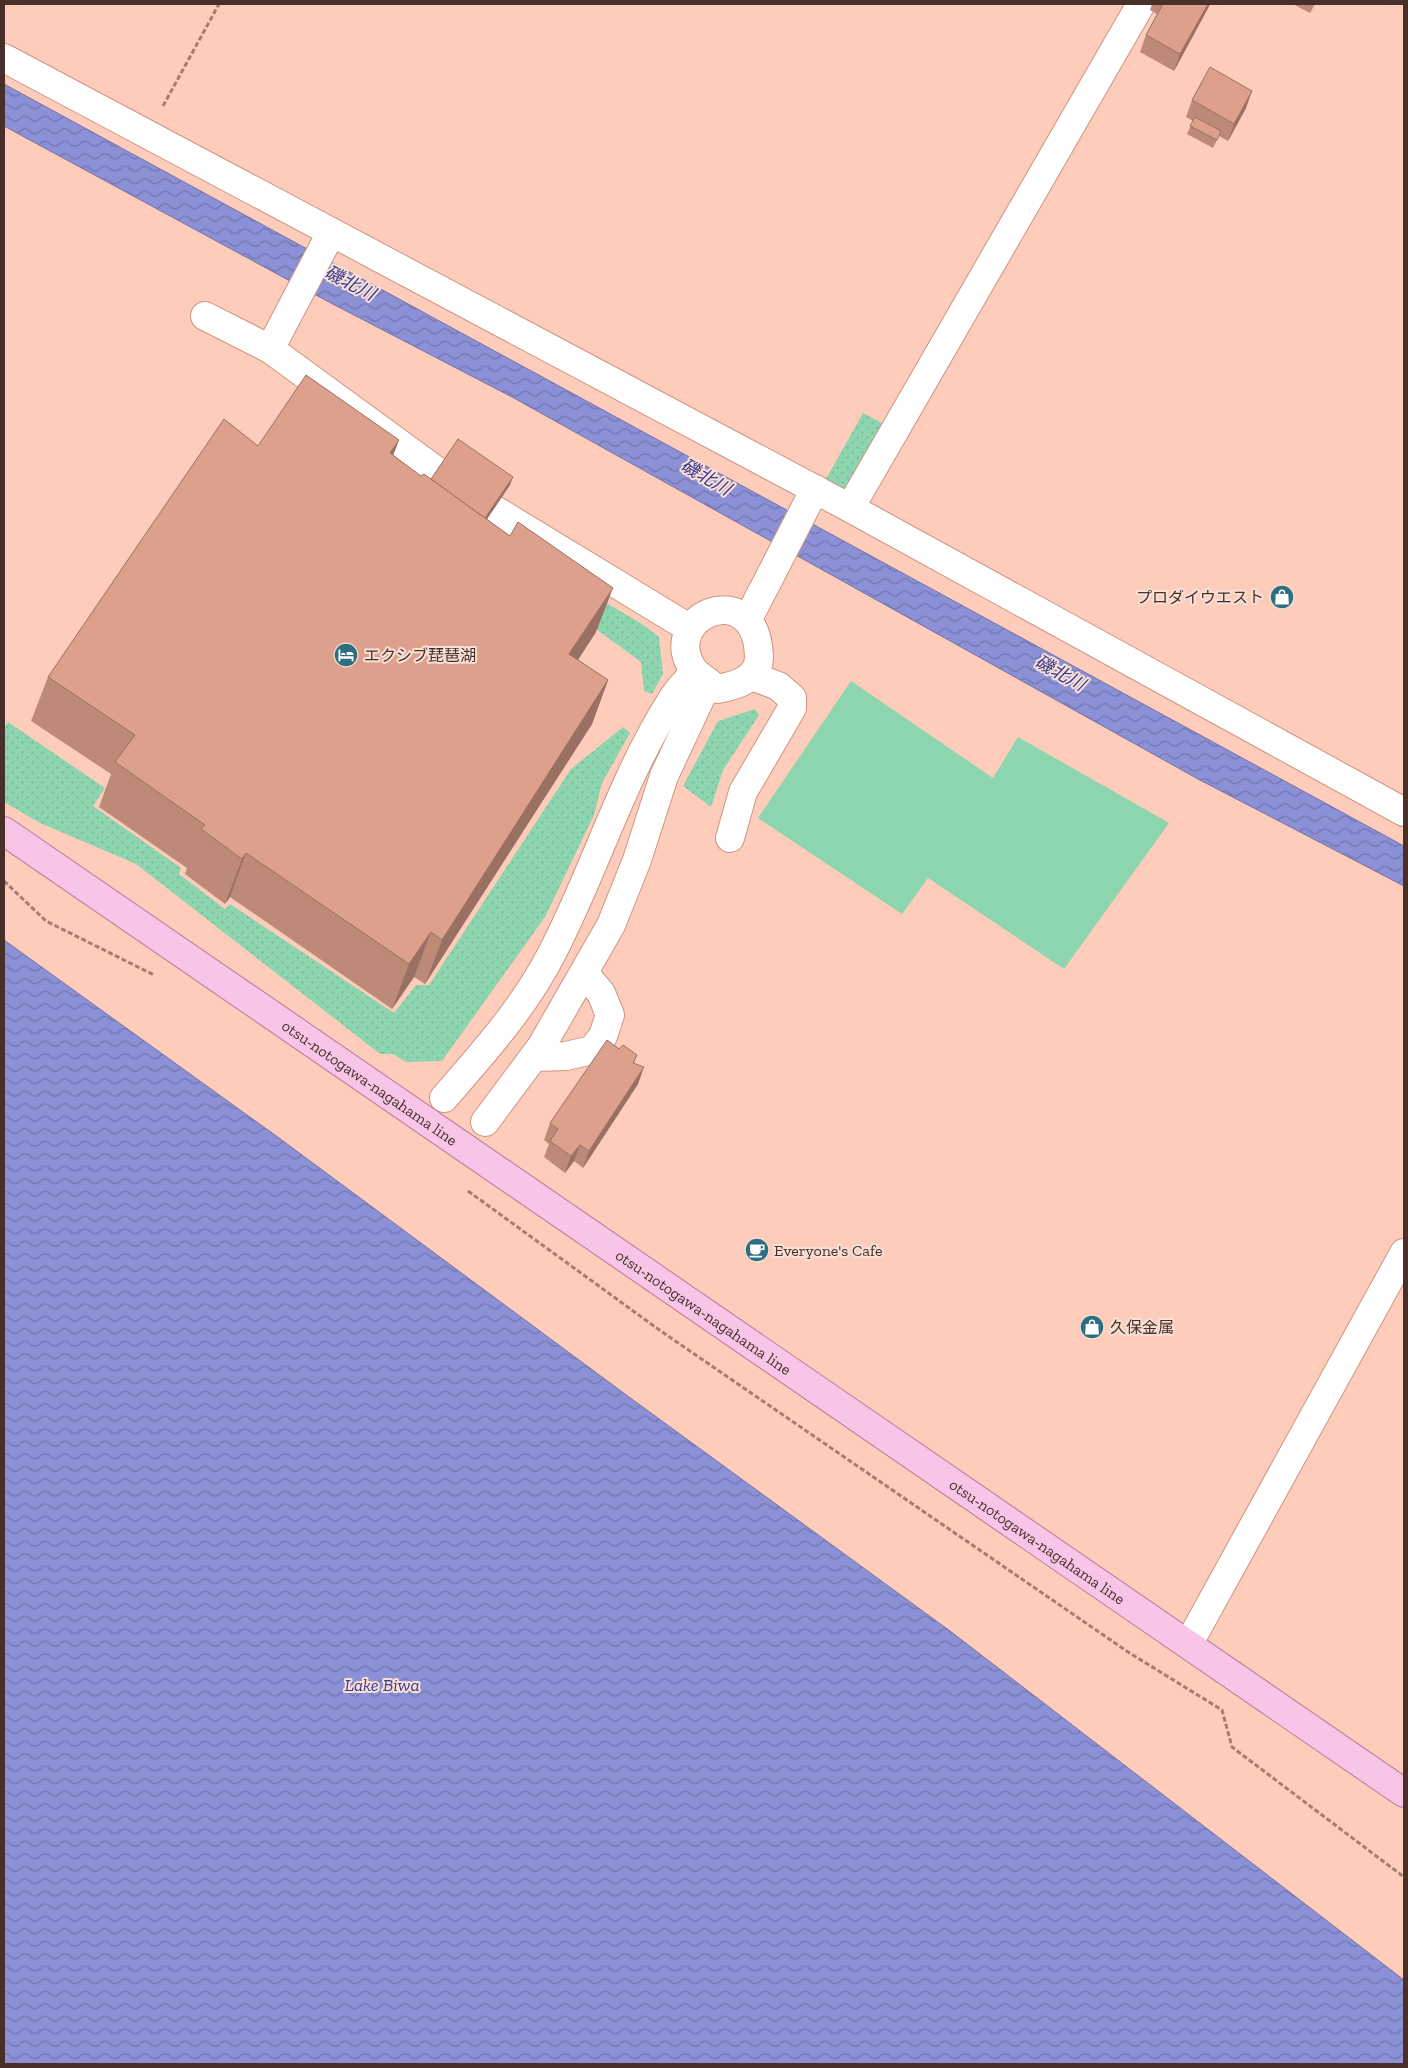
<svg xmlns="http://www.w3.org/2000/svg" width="1408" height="2068" viewBox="0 0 1408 2068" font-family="'Zilla Slab','Noto Sans JP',serif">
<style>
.grass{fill:#8dd5ae}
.garden{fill:url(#garden-dots)}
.water{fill:url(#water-waves);stroke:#7773a2}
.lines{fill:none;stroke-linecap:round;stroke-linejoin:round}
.minor-casing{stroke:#cf947f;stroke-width:30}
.major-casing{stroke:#b8789a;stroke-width:30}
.path{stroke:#a37e72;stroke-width:3;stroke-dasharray:5 2.5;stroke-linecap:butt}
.minor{stroke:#fff;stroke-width:28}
.major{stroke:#f8c5e8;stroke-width:28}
.wall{fill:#bd8a78}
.shaded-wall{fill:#9a7062}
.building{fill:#dca08c;stroke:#9a7062}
.labels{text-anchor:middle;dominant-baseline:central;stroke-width:4;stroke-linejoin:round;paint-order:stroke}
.poi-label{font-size:16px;fill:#483028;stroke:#f9e0d7;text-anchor:start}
.street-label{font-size:16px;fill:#483028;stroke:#f9e0d7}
.water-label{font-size:18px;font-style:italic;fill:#3b398c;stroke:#f9e0d7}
</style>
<defs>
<pattern id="garden-dots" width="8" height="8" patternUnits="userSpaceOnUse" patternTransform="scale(1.25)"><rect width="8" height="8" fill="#8dd5ae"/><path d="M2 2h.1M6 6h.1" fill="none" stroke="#7bb796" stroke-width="1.8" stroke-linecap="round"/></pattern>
<pattern id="water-waves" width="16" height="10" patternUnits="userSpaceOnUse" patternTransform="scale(1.25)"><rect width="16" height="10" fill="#8b90d7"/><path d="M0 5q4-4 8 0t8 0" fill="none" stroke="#7476ae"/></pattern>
</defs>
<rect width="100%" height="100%" fill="#feccbb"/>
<polygon class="grass" points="851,681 993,778 1018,737 1169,823 1064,969 928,878 902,914 758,818"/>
<g class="garden">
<polygon points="863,413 884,424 847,491 826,479"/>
<polygon points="519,551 642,624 659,637 663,674 652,694 644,691 641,662 526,578"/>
<polygon points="755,709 759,715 723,770 711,807 683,786 718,721"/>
<polygon points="8,722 105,788 93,806 181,868 179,874 225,909 230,904 394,1013 416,985 429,985 571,769 623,727 630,733 602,783 594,815 545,917 442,1061 406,1062 393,1054 380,1054 136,864 40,823 4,802 4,728"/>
</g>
<g class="water">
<polygon points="4,84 1404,846 1404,886 1198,779 512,397 327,301 4,126"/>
<polygon points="4,940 279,1138 629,1397 950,1631 1404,1980 1404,2064 4,2064"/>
</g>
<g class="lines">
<g class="minor-casing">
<g id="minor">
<polyline points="4,58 850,508 1404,812"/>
<polyline points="205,316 270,349 467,493 689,628"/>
<polyline points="270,349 331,233"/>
<polyline points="850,508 1141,4"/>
<polyline points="748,619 815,489"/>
<polyline points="730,838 743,792 792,708 792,698 778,686 752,676"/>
<polyline points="534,1057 566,1056 592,1050 603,1036 610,1015 601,993 584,973"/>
<path d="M 444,1098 C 483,1053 523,1009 551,955 C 594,873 621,780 671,701 C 677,690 687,681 695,672 C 654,617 757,573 759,657 C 759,680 734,686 717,689 L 695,672"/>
<polyline points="485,1122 541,1047 611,925 637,860 664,776 708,682"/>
<polyline points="1189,1643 1404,1253"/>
</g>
</g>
<g class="major-casing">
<g id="major">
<path id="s1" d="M 4,831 L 1404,1793"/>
</g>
</g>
<g class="path">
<polyline points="163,106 219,4"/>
<polyline points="4,881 46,921 154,975"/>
<polyline points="468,1191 658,1329 1128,1652 1222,1710 1232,1747 1404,1877"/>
</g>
<use href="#minor" class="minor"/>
<use href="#major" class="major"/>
</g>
<g class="wall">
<polygon points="1152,4 1210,4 1207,10 1174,71 1140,52 1146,35 1157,14 1150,10"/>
<polygon points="1293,4 1315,4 1310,13"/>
<polygon points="1192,100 1246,108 1228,141 1219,136 1213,148 1187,134 1193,121 1186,117"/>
<polygon points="258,446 393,455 421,476 431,479 510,485 487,519 596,632 578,660 608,680 592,724 425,984 414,977 392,1009 230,897 225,904 185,874 187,868 99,807 111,774 31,721 48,677"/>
<polygon points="619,1049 637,1055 634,1063 638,1084 583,1168 574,1161 565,1173 544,1157 549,1144 544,1140 550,1123"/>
</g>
<g class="shaded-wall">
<polygon points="1208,4 1210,4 1207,10 1174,71 1180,54"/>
<polygon points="1252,91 1246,108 1228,141 1234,124"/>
<polygon points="399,440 382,485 390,453"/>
<polygon points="513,477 510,485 462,556 465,547"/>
<polygon points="613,588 596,632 553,698 569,654"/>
<polygon points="608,680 592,724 425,984 442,940"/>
<polygon points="246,853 230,897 225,904 242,859"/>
<polygon points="431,932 414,977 392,1009 409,964"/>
<polygon points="644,1067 638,1084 583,1168 589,1151"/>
<polygon points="580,1145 574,1161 565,1173 571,1156"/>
</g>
<g class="building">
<polygon points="1163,4 1208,4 1180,54 1146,35"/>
<polygon points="1210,67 1252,91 1234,124 1192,100"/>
<polygon points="1195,117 1221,131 1217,140 1190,126"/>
<polygon points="306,375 399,440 390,453 421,476 424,474 510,536 518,522 613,588 569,654 608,680 442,940 431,932 409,964 246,853 242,859 201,829 205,825 115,762 135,735 48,677 224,419 258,446"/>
<polygon points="458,439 513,477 485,518 431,479"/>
<polygon points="607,1040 619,1049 623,1045 637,1055 633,1063 644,1067 589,1151 580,1145 571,1156 550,1141 558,1129 550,1123"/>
</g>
<defs>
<g id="shop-disc" transform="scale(1.25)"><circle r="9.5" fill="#2d6f81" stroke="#f9e0d7"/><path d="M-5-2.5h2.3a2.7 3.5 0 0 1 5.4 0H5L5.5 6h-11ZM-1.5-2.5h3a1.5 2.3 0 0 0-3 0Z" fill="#fff"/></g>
<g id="hotel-disc" transform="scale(1.25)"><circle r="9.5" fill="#2d6f81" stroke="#f9e0d7"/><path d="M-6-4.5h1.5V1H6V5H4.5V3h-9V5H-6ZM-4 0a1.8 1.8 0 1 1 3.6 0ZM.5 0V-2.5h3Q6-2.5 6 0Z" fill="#fff"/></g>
<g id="cafe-disc" transform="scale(1.25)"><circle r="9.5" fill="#2d6f81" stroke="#f9e0d7"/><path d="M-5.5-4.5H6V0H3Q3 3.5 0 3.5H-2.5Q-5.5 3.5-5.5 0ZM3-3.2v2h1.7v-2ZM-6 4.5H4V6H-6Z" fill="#fff"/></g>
</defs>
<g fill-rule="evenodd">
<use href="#shop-disc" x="1282" y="597"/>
<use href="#hotel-disc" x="346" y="655"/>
<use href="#cafe-disc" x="757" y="1250"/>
<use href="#shop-disc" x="1092" y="1327"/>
</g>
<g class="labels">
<g class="poi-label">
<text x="1264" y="597" text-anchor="end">プロダイウエスト</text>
<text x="364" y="655">エクシブ琵琶湖</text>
<text x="774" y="1250">Everyone's Cafe</text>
<text x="1110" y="1327">久保金属</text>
</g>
<g class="street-label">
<text stroke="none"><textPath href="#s1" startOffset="444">otsu-notogawa-nagahama line</textPath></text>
<text stroke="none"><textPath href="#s1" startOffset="849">otsu-notogawa-nagahama line</textPath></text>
<text stroke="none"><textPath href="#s1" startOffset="1254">otsu-notogawa-nagahama line</textPath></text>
</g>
<g class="water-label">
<text transform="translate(350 283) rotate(27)">磯北川</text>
<text transform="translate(706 477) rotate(30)">磯北川</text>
<text transform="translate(1060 673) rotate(29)">磯北川</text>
<text x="382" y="1685">Lake Biwa</text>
</g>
</g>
<rect width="1408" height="2068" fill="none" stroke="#483028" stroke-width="10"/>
</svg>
